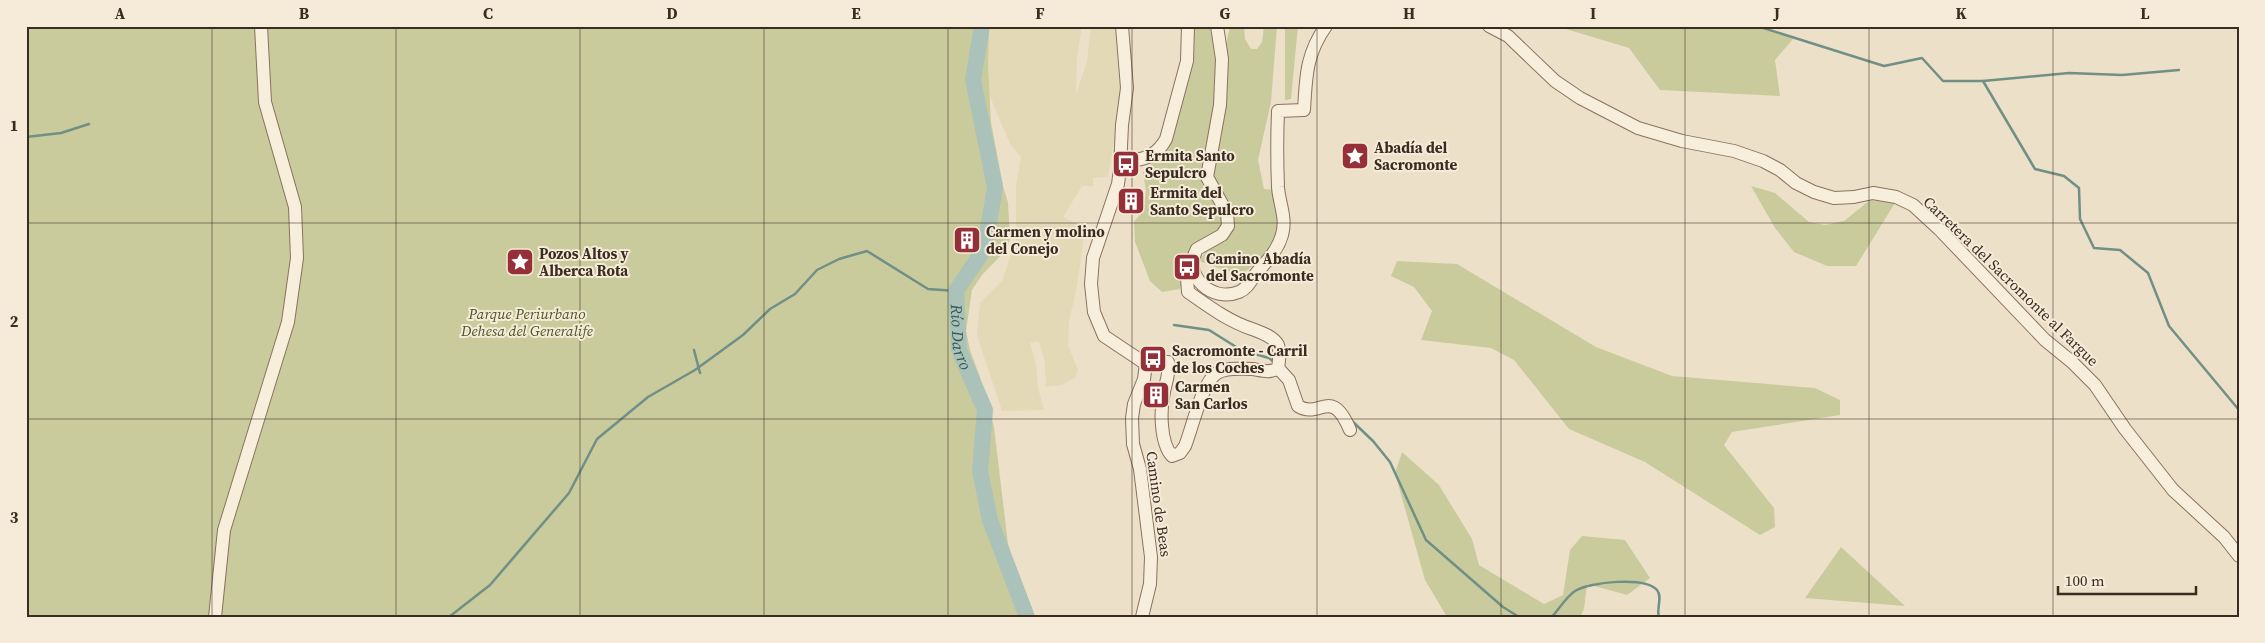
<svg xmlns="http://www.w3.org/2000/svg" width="2265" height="643" viewBox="0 0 2265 643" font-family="'Source Serif 4',serif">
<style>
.farmland{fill:#e3d9b7}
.green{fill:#c9cb9d}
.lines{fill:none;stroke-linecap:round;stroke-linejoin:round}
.stream{stroke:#709086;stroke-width:2.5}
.river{stroke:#aac2b9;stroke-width:16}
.minor-casing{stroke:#89725e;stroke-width:14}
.minor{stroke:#f8eedc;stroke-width:12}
.grid{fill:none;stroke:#3a2c21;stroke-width:1;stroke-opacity:0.55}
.labels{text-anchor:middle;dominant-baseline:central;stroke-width:4;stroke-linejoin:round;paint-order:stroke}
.poi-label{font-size:15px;font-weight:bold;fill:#3a2c21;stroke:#f5ebd8;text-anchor:start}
.street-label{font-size:15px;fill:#3a2c21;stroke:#f5ebd8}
.park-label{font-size:15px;font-style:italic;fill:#4e5628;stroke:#f5ebd8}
.water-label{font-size:16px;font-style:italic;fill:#315954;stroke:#f5ebd8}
.neatline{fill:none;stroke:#3a2c21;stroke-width:2}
.grid-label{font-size:16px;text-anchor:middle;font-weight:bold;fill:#3a2c21}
</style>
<rect width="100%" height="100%" fill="#ede0c9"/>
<polygon class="farmland" points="986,26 1082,26 1077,58 1076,95 1087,61 1091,26 1114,26 1116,37 1119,80 1122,91 1108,177 1093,178 1093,186 1082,186 1063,217 1085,228 1077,287 1069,321 1068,345 1078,370 1076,377 1062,385 1046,387 1045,363 1039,341 1030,343 1036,365 1038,388 1044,410 1002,411 977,336 980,303 1002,281 1016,240 1016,186 1021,157 1010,144 983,80"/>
<g class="green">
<polygon points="26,26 989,26 988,67 991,122 1003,186 1008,203 1010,238 1007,249 982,275 972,290 966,331 970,350 980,377 994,427 1008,544 1028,617 26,617"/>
<path d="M 1193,26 L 1211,26 L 1217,68 L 1214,105 L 1209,142 L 1200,173 L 1203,186 L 1216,201 L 1224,222 C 1216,235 1212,233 1200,240 C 1184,250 1184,272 1180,289 L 1162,292 L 1150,281 L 1135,242 L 1134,222 L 1143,211 L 1146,191 L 1143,172 L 1159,156 Z"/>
<path d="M 1230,26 L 1244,26 L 1245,39 L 1251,49 L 1257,49 L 1262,42 L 1264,26 L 1277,26 L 1271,102 L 1258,160 L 1264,189 L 1274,190 C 1283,233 1279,244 1245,272 L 1227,271 L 1199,261 L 1209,247 L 1232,230 L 1234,219 L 1229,207 L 1214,181 L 1213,159 L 1225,49 Z"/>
<polygon points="1285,26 1298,26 1291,99 1285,100"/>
<polygon points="1556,26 1762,26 1793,39 1775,60 1780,96 1660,90 1629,48"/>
<polygon points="1751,186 1775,193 1809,222 1825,225 1844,221 1870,200 1895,203 1856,266 1827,266 1794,252 1775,228"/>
<polygon points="1397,261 1457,264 1596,347 1672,376 1815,388 1840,400 1840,415 1732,432 1724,445 1774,508 1775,527 1760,535 1645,462 1569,429 1514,360 1491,348 1421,340 1432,311 1414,287 1391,276"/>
<polygon points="1402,452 1439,485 1472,539 1479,565 1544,604 1563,595 1570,550 1582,536 1625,540 1650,578 1627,595 1587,584 1584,609 1580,617 1447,617 1425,580 1395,473"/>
<polygon points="1841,547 1905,606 1805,598"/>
</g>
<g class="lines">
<g class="stream">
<polyline points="1757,26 1884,66 1922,58 1943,81 1983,81 2035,169 2064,176 2079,188 2080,219 2094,248 2120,250 2148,273 2169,326 2239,410"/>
<polyline points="1983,81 2069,73 2122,75 2179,70"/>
<polyline points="26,137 61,133 89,124"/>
<polyline points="1174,325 1209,330 1241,350 1269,358 1274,362"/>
<polyline points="694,350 700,373"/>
<polyline points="1351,420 1373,441 1390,462 1426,540 1503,607 1519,617"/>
<polyline points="449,617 490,585 569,493 597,439 648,397 695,370 743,335 770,309 795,294 817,270 839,259 867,251 928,289 956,291"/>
<path d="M 1552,617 C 1559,609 1567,596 1575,591 C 1590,582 1645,576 1657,590 C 1663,597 1656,609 1659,617"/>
</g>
<path class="river" id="s1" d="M 982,26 L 973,80 L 995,187 L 985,248 L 956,291 L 959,350 L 985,410 L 980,471 L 990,520 L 1027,617"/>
<g class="minor-casing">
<g id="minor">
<polyline points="1122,26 1127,88 1122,125 1120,169 1118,184 1093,258 1091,284 1094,312 1104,336 1146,364"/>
<path d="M 1217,26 L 1222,59 L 1220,105 L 1207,177 L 1227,213 L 1228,226 L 1222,235 L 1197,249 C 1182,276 1212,303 1239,292 C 1249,288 1252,277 1259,270 C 1269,259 1278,249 1282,235 C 1287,218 1279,203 1278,187 C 1277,162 1277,136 1278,111 L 1304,110 C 1306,77 1306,54 1326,26"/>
<polyline points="1489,26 1508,36 1555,81 1580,98 1638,128 1682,141 1734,151 1763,161 1780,170 1796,183 1814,192 1834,198 1854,197 1873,193 1896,197 1913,205 1939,229 2045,340 2072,362 2095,385 2125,429 2173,490 2224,537 2239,556"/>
<path d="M 1121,158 C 1141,163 1156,157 1166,139 L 1187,61 L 1188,26"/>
<path d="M 1146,364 L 1168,362 C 1170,373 1166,381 1164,392 C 1160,409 1160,443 1172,456 L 1180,453 L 1185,446 C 1192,429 1202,382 1217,373 C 1227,367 1241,369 1252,369 C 1260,370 1270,374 1278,368 C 1279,361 1281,352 1278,345 C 1273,336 1260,332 1252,329 C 1228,321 1208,306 1188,292 L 1187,278 L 1193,269"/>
<path d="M 1278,368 L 1289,380 L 1298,406 C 1320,420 1331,385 1350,430"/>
<polyline points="215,617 224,530 288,322 297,258 295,207 265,102 261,26"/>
<polyline points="1142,617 1150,584 1151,557 1140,469 1133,444 1132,418 1134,404 1144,379 1146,364"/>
</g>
</g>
<use href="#minor" class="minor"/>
</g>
<path class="grid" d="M 212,26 L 212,617M 396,26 L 396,617M 580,26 L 580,617M 764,26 L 764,617M 948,26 L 948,617M 1132,26 L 1132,617M 1317,26 L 1317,617M 1501,26 L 1501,617M 1685,26 L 1685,617M 1869,26 L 1869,617M 2053,26 L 2053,617M 26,223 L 2239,223M 26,419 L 2239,419"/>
<defs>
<g id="sight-square" transform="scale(1.4375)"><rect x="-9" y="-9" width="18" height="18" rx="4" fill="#963038" stroke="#f5ebd8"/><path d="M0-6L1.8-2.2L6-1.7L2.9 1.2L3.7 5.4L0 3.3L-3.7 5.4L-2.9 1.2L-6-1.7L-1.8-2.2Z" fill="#fff"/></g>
<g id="bus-square" transform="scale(1.4375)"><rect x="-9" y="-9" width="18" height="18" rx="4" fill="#963038" stroke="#f5ebd8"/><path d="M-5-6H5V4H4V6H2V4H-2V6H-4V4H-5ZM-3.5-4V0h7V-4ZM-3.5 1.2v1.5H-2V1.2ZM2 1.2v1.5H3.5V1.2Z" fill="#fff"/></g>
<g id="building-square" transform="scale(1.4375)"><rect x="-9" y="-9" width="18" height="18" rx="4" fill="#963038" stroke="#f5ebd8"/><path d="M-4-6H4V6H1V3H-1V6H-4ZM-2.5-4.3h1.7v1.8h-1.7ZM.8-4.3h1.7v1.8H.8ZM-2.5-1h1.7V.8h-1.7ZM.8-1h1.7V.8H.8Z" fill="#fff"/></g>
</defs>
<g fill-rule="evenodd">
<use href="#sight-square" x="1355" y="156"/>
<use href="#bus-square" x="1126" y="164"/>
<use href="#building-square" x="1131" y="201"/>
<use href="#building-square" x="967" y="240"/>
<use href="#sight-square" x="520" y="262"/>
<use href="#bus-square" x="1187" y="267"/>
<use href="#bus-square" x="1153" y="359"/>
<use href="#building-square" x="1156" y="395"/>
</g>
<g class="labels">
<g class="poi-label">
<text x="1374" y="147">Abadía del<tspan x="1374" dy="17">Sacromonte</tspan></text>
<text x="1145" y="155">Ermita Santo<tspan x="1145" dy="17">Sepulcro</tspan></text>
<text x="1150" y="192">Ermita del<tspan x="1150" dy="17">Santo Sepulcro</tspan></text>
<text x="986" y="231">Carmen y molino<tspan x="986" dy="17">del Conejo</tspan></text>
<text x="539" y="253">Pozos Altos y<tspan x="539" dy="17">Alberca Rota</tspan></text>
<text x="1206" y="258">Camino Abadía<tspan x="1206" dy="17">del Sacromonte</tspan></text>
<text x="1172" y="350">Sacromonte - Carril<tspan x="1172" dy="17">de los Coches</tspan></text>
<text x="1175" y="386">Carmen<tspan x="1175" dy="17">San Carlos</tspan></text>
</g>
<g class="street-label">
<text transform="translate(2011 281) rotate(44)">Carretera del Sacromonte al Fargue</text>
<text transform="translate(1159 504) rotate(82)">Camino de Beas</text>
</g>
<g class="park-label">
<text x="527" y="313">Parque Periurbano<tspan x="527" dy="17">Dehesa del Generalife</tspan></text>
</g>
<g class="water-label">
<text stroke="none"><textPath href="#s1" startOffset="324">Río Darro</textPath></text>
</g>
</g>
<rect width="2265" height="643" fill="none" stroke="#f5ebd8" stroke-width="55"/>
<path d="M2058 586v8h138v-8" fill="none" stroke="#3a2c21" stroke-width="2.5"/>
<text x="2065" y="586" font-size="15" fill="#3a2c21" stroke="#f5ebd8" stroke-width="4" paint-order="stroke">100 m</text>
<rect x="28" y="28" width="2210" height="588" class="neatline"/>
<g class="grid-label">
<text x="120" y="19">A</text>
<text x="304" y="19">B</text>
<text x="488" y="19">C</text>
<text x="672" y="19">D</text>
<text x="856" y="19">E</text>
<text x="1040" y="19">F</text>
<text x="1225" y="19">G</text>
<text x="1409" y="19">H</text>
<text x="1593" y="19">I</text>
<text x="1777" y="19">J</text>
<text x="1961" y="19">K</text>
<text x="2145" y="19">L</text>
<text x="14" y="131">1</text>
<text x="14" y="327">2</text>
<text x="14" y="523">3</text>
</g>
</svg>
